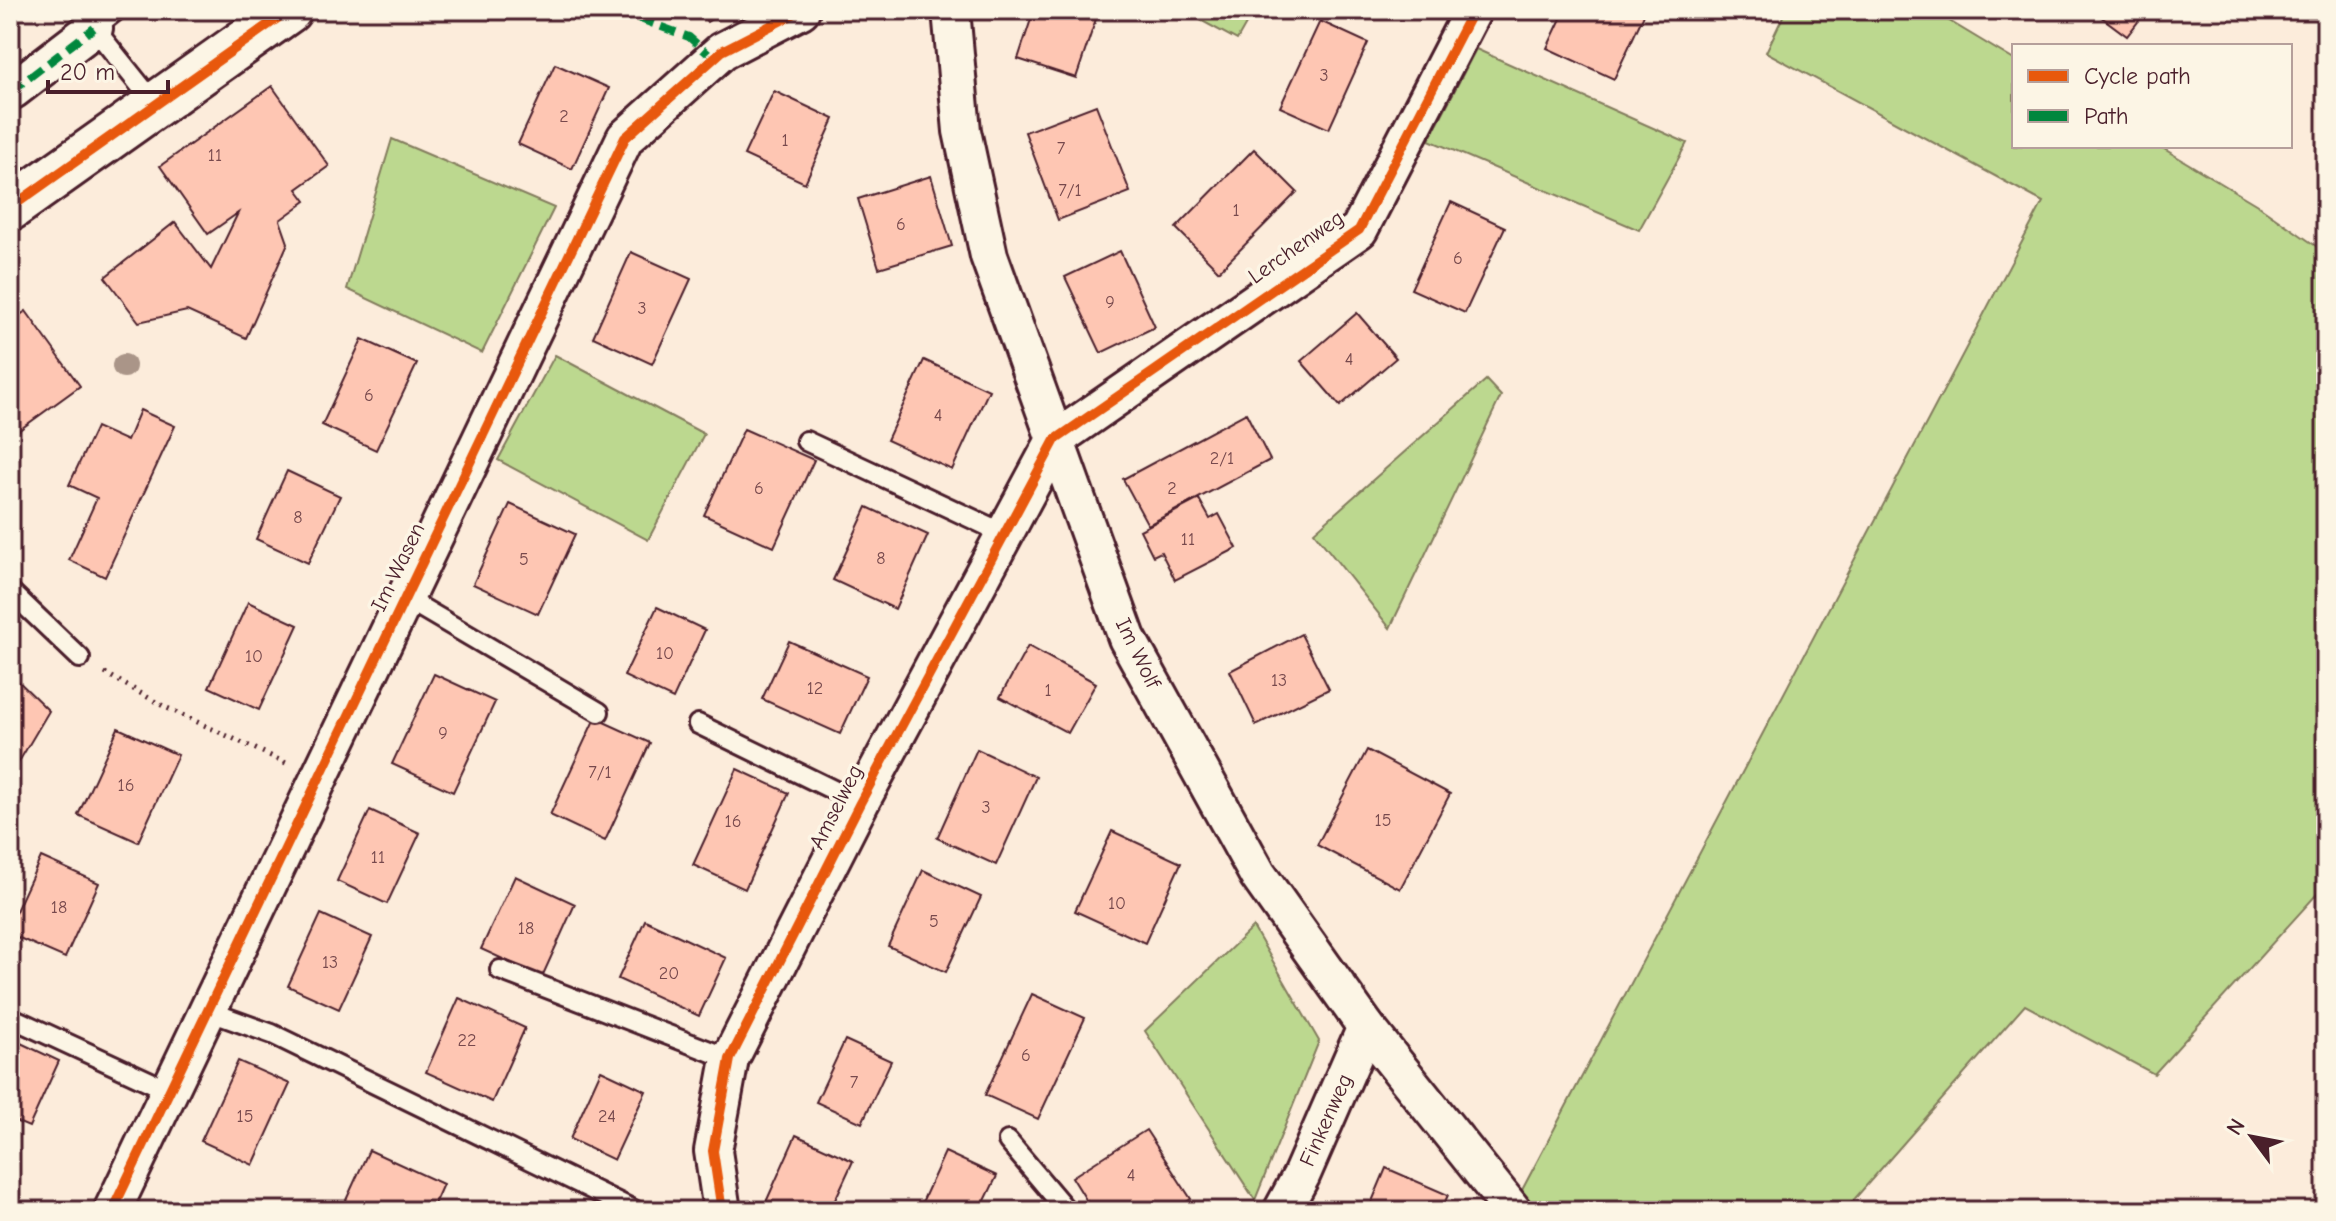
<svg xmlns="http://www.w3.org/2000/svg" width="2336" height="1221" viewBox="0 0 2336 1221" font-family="'Comic Neue',sans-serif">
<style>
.green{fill:#bcd88f;stroke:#837c5d;stroke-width:2}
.building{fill:#fec6b3;stroke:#4a1f2b;stroke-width:2}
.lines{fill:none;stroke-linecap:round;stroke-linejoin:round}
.service-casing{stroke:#4a1f2b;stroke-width:24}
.minor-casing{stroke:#4a1f2b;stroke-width:42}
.tertiary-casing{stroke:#4a1f2b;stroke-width:50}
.path{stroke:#4a1f2b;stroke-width:5;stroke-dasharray:2 6;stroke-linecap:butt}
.service{stroke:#fcf5e5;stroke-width:18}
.minor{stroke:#fcf5e5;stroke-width:36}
.tertiary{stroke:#fcf5e5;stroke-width:44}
.quiet{stroke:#00873e;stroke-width:8;stroke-dasharray:16 8;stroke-linecap:butt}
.cycleway-casing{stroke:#fcf5e5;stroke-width:15}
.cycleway{stroke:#e8590c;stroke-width:10}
.tree{fill:#aa9588}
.labels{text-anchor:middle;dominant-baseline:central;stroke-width:7;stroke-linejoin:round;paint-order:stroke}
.number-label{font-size:18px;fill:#77494d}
.street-label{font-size:22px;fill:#4a1f2b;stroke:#fcf5e5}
</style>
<rect width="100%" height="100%" fill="#fcecdb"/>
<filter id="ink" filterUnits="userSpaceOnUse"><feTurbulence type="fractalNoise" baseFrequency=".0125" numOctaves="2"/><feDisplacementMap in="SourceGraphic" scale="16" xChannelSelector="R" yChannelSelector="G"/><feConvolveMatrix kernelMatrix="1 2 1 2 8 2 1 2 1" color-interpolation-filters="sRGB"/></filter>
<g filter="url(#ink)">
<g class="green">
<polygon points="1182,10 1254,10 1237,40"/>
<polygon points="1786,10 1931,10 2014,60 2014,146 2159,146 2259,206 2326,253 2326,884 2154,1074 2025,1005 1844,1211 1535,1211 1521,1192 2043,202 1766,52"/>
<polygon points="1476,49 1687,143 1639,230 1429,140"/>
<polygon points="392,139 554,208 482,353 347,289"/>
<polygon points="555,355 704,434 648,540 498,460"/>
<polygon points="1486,380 1501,396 1390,628 1314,532"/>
<polygon points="1253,927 1319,1041 1255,1200 1145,1031"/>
</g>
<g class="building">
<polygon points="10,10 23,10 10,35"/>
<polygon points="699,10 726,10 707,22"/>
<polygon points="1034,10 1099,10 1076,78 1018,59"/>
<polygon points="1565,10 1646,10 1614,79 1547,48"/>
<polygon points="2092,10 2147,10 2127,36"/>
<polygon points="1320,21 1368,43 1329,129 1280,107"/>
<polygon points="555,64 609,88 572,169 518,144"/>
<polygon points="272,86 329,166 297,189 306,201 280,220 288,243 246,338 187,311 139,322 105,277 175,222 211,269 238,213 208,234 160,166"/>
<polygon points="774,91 834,119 805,183 744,155"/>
<polygon points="1096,105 1130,192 1058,220 1025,132"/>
<polygon points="1254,149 1297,192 1219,271 1176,228"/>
<polygon points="931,176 952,246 879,268 858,199"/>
<polygon points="1451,202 1505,227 1465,313 1411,289"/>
<polygon points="1120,251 1155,327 1101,353 1065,277"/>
<polygon points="631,252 691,279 652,364 593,337"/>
<polygon points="26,311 80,386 11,436 10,322"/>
<polygon points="1357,313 1396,358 1340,406 1301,361"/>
<polygon points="362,339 417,364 376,450 322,425"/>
<polygon points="924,360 989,390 952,470 887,440"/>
<polygon points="140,410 175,426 105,577 69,560 97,498 69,485 96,427 127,441"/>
<polygon points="1246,413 1270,460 1148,525 1123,479"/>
<polygon points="744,429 814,460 774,547 704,515"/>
<polygon points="287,471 340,496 308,563 256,539"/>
<polygon points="1199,499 1210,519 1219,514 1237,548 1175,580 1161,552 1153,556 1140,530"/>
<polygon points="510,504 575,534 538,614 473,584"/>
<polygon points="867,507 928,535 895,609 833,580"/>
<polygon points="248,602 298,625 259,710 209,687"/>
<polygon points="657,607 705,630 673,699 624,676"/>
<polygon points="1301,634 1329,689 1256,725 1230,671"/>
<polygon points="789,641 867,676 840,734 762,699"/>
<polygon points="1028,646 1096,683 1068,733 1000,697"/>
<polygon points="10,673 49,711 17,765 10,761"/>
<polygon points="434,674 495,702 453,792 392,764"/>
<polygon points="595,718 650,743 605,841 550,815"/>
<polygon points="118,728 178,755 138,842 78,815"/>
<polygon points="977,749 1036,777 996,865 937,838"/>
<polygon points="1367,750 1450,794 1400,889 1317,845"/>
<polygon points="737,769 789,793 745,889 693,865"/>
<polygon points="370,810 420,833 387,904 337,881"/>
<polygon points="1112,831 1181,863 1145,943 1075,911"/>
<polygon points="41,857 99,883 65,958 10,934 10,924"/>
<polygon points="923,870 981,897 946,972 888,946"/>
<polygon points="515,876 575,904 542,977 481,949"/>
<polygon points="321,914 372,937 339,1009 288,986"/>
<polygon points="645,920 726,958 699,1016 618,979"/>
<polygon points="1032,994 1085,1018 1038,1119 985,1095"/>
<polygon points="459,998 525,1028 492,1102 426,1072"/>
<polygon points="10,1038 59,1061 29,1127 10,1119"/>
<polygon points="845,1040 891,1061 862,1123 816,1102"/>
<polygon points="238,1061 290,1084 253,1165 201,1141"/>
<polygon points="601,1070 646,1091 614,1160 570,1139"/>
<polygon points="1146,1130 1191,1199 1172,1211 1093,1211 1072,1177"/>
<polygon points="796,1135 853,1161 830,1211 762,1211"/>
<polygon points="369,1150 443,1184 431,1211 341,1211"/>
<polygon points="945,1152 997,1176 980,1211 918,1211"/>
<polygon points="1386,1168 1448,1195 1441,1211 1368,1211"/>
</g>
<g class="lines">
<g class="service-casing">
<g id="service">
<polyline points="117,10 94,28 155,104"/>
<polyline points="806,441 1005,534"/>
<polyline points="10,591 80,658"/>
<polyline points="405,598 599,712"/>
<polyline points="698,724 860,803"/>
<polyline points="500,970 730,1059"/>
<polyline points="208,1011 272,1034 636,1211"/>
<polyline points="10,1017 170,1091"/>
<polyline points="1008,1141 1067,1211"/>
</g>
</g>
<g class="minor-casing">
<g id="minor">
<polyline points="951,10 962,131 989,256 1127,638 1258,875 1366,1027 1513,1211"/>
<polyline points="10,88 13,90 94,28"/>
<polyline points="112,1211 625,138 722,51 801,10"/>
<polyline points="722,1211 713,1151 730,1059 860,803 1055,440 1359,230 1473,10"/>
<polyline points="1282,1211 1301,1176 1366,1027"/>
</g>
</g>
<g class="tertiary-casing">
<polyline id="tertiary" points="10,208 289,10"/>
</g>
<polyline class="path" points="105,673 165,707 286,763"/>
<use href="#service" class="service"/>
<use href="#minor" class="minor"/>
<use href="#tertiary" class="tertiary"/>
<g class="quiet">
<polyline points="616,10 689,37 714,59"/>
<polyline points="10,88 13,90 94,28"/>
</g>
<g class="cycleway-casing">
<g id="cycleway">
<polyline points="10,208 289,10"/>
<polyline points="112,1211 625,138 722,51 801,10"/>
<polyline points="722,1211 713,1151 730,1059 860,803 1055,440 1359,230 1473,10"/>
</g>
</g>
<use href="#cycleway" class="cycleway"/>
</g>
<circle class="tree" cx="124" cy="366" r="12"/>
</g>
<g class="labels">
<g class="number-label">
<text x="1324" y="75">3</text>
<text x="564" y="116">2</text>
<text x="785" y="140">1</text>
<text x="1061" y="148">7</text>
<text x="215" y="155">11</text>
<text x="1070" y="190">7/1</text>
<text x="1236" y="210">1</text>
<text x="901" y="224">6</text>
<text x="1458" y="258">6</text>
<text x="1110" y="302">9</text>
<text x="642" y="308">3</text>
<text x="1349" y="359">4</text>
<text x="369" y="395">6</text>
<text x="938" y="415">4</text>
<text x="1222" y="458">2/1</text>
<text x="759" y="488">6</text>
<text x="1172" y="488">2</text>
<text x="298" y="517">8</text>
<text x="1188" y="539">11</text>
<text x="881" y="558">8</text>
<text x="524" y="559">5</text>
<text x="665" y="653">10</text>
<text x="254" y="656">10</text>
<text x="1279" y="680">13</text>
<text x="815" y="688">12</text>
<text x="1048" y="690">1</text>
<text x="443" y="733">9</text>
<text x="600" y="772">7/1</text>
<text x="126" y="785">16</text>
<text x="986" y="807">3</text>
<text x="1383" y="820">15</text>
<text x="733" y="821">16</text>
<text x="378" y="857">11</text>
<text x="1117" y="903">10</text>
<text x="59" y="907">18</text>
<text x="934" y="921">5</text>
<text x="526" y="928">18</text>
<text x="330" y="962">13</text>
<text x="669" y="973">20</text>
<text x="467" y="1040">22</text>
<text x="1026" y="1055">6</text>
<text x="854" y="1082">7</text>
<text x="245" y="1116">15</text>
<text x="607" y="1116">24</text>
<text x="1131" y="1175">4</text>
</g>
<g class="street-label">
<text transform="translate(1296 247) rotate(-35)">Lerchenweg</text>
<text transform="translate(398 567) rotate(-64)">Im Wasen</text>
<text transform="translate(1138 653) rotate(64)">Im Wolf</text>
<text transform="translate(836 807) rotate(-63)">Amselweg</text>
<text transform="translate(1326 1120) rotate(-66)">Finkenweg</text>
</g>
</g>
<rect width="2336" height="1221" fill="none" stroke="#fcf5e5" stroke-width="40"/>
<rect x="20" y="20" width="2296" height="1181" fill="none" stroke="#4a1f2b" stroke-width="3" filter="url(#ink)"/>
<rect x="2012" y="44" width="280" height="104" fill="#fcf5e5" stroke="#b59f9b" stroke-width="2"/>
<rect x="2028" y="70" width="40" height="12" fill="#e8590c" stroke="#b59f9b" stroke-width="2"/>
<text x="2084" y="84" font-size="24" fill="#4a1f2b">Cycle path</text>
<rect x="2028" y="110" width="40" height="12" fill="#00873e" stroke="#b59f9b" stroke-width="2"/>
<text x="2084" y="124" font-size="24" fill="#4a1f2b">Path</text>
<g transform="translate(2252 1137) rotate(302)" stroke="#fcf5e5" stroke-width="6" paint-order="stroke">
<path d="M0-6L14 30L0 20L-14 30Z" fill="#4a1f2b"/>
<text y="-12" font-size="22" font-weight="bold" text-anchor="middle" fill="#4a1f2b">N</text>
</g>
<path d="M48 80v12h120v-12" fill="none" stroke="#4a1f2b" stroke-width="4"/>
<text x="60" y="80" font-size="24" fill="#4a1f2b" stroke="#fcf5e5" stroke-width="6" paint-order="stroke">20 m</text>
</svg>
